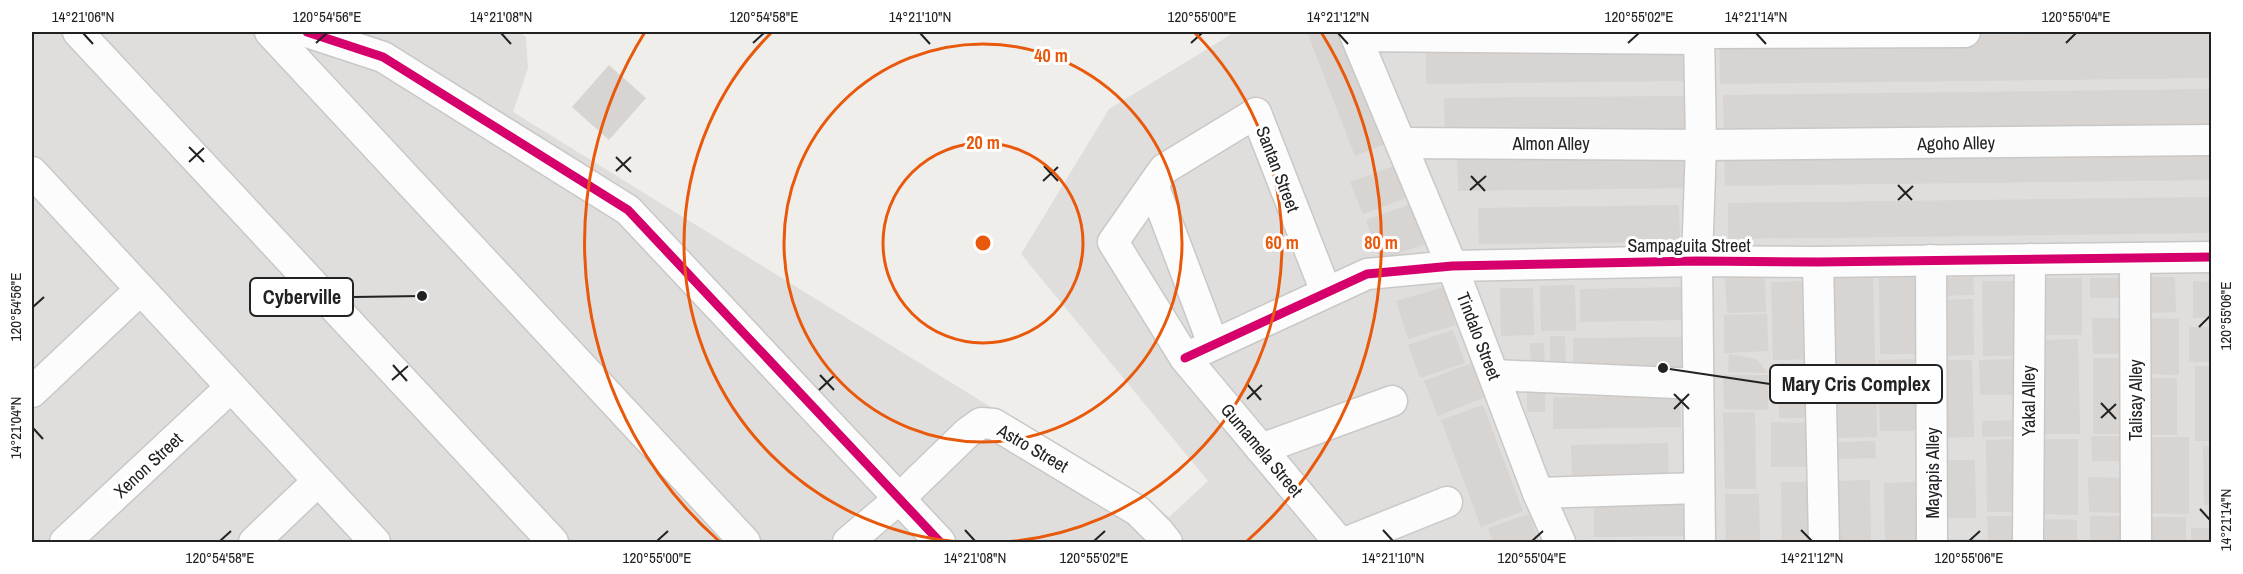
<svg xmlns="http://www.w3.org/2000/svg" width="2243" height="574" viewBox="0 0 2243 574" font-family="'Archivo Narrow',sans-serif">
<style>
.residential{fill:#dfdedc}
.building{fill:#d7d4d2}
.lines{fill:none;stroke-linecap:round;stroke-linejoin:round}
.street-casing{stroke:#c9c8c7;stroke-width:33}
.street{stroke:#fdfcfc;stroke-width:30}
.cycleway-casing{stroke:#fff;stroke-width:13}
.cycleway{stroke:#d6006c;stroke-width:9}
.ticks{fill:none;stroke:#222;stroke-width:2}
.ring{fill:none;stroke:#e8590c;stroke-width:3}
.labels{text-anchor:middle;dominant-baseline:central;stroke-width:6;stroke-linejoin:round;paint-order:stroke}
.street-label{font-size:18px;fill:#222;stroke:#fff}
.centre{fill:#e8590c;stroke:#fff;stroke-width:3}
.ring-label{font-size:18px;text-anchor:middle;font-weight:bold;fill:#e8590c;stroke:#fff;stroke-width:6;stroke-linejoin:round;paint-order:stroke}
.leader{fill:none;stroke:#222;stroke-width:2}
.callout-dot{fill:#222;stroke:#fff;stroke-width:2}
.callout{fill:#fff;stroke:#222;stroke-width:2}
.callout-label{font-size:20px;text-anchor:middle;font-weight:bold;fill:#222}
.neatline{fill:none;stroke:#222;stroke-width:2}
.ticks-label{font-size:15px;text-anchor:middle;fill:#222}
</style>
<rect width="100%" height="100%" fill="#f0eeeb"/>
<polygon class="residential" points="32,32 519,32 526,37 528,68 513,112 1169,517 1208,481 1021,254 1109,109 1235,32 2211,32 2211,542 32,542"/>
<g class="building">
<polygon points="1307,32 1341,32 1385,144 1355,156"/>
<polygon points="2211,32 2211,78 1720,84 1719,38"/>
<polygon points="1683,45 1684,81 1426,84 1426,48"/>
<polygon points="609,65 646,98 609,140 572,107"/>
<polygon points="2211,89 2211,132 1724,138 1723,95"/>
<polygon points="1688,96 1696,144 1445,138 1444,98"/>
<polygon points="2211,143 2211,180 1725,186 1724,149"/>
<polygon points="1689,146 1689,188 1458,191 1457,149"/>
<polygon points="1399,164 1411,196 1363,214 1350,182"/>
<polygon points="2211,197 2211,233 1728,239 1728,203"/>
<polygon points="1411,204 1425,244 1380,260 1366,220"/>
<polygon points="1679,205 1680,242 1479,244 1478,208"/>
<polygon points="1873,274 1877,437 1835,438 1833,275"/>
<polygon points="1765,277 1766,312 1727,313 1725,278"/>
<polygon points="1916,277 1917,354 1880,354 1879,278"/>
<polygon points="1973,277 1974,295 1936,296 1936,278"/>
<polygon points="2147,277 2175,277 2176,312 2147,313"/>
<polygon points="2044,278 2082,278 2082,335 2045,335"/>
<polygon points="2090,278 2124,278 2125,298 2090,298"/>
<polygon points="1812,281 1814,359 1773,360 1771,282"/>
<polygon points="1982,281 2024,281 2025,356 1983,356"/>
<polygon points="2193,281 2211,282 2211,318 2193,318"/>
<polygon points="1575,285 1576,331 1541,331 1540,286"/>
<polygon points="1444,287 1456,325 1408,339 1396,301"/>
<polygon points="1682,287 1683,320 1580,322 1580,289"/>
<polygon points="1500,288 1533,288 1534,335 1501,336"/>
<polygon points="1973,299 1974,355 1939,356 1937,300"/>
<polygon points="1767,314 1768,351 1724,353 1724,315"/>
<polygon points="2092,318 2123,318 2124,354 2093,354"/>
<polygon points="2146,318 2179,319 2179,375 2146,374"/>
<rect x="2189" y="327" width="22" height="35"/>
<polygon points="1453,330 1465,363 1420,378 1408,345"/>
<polygon points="1550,336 1565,336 1566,367 1550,368"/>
<polygon points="1683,337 1684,374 1573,375 1573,338"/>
<polygon points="2078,339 2080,434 2042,434 2041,340"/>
<polygon points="1530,343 1544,343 1545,373 1531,373"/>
<polygon points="1729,354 1756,359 1768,373 1728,372"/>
<rect x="2093" y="358" width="30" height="76"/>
<polygon points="1917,359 1919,431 1880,431 1878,360"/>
<polygon points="2024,359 2024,395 1980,395 1979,360"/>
<polygon points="1937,360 1972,360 1974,437 1939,438"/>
<polygon points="1474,362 1488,396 1438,416 1424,381"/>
<polygon points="1779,363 1814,364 1813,418 1779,418"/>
<rect x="2195" y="366" width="16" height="75"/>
<polygon points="1723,375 1768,375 1768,410 1724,409"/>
<polygon points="2146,378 2177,378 2177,435 2147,435"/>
<rect x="1527" y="392" width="18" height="20"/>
<polygon points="1680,396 1681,427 1553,429 1553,397"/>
<polygon points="1483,405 1523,511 1481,527 1441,420"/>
<polygon points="1755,412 1756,489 1725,489 1723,413"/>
<polygon points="2025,420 2025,436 1982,437 1982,421"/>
<polygon points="1771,422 1810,423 1810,467 1771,467"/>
<polygon points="2091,436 2123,436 2123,461 2092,461"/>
<polygon points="2147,437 2189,437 2189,514 2148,513"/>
<polygon points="2018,439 2019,512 1987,512 1986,440"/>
<polygon points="2043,439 2078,439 2078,515 2043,514"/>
<polygon points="1875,441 1876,458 1839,459 1838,442"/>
<polygon points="1668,443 1669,481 1572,482 1571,445"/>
<polygon points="2203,446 2211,446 2211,505 2204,505"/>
<polygon points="1938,460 1975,460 1976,518 1939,518"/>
<polygon points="2088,477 2125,478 2125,513 2089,512"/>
<polygon points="1870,480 1871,542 1836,542 1834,481"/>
<polygon points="1781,482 1812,482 1813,542 1782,542"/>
<polygon points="1920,482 1921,542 1885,542 1884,483"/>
<polygon points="1725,494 1759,494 1760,542 1726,542"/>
<polygon points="1688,497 1690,536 1594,537 1594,498"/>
<polygon points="1529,514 1539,542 1493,542 1488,528"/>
<polygon points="1987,516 2021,516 2022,542 1988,542"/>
<rect x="2090" y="516" width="36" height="26"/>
<rect x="2147" y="517" width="39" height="25"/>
<polygon points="2045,519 2077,520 2077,542 2045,542"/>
<rect x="2191" y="528" width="20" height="14"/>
<polygon points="1945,539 1982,539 1983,542 1945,542"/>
</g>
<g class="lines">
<g class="street-casing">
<g id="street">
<polyline points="78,32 553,542"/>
<polyline points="270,32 745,542"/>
<polyline points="307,32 383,57 628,210 940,542"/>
<polyline points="1354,32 1452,266 1538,493 1560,542"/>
<polyline points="1699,32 1701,145 1697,261 1700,542"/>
<polyline points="1699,33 1965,32"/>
<polyline points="1356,36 1699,39"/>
<polyline points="1401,143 1701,145 2212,140"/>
<polyline points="32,172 375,542"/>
<polyline points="1153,185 1213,344"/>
<polyline points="2135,258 2136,542"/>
<polyline points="1931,260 1932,542"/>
<polyline points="1818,262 1824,542"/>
<polyline points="1326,292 1256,113 1164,169 1113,242 1185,358 1339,542"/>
<polyline points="1185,358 1367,274 1452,266 1697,261 1818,262 2212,257"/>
<polyline points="1494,375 1698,384"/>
<polyline points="32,392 140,290"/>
<polyline points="1261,449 1392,401"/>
<polyline points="1538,493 1699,488"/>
<polyline points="65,542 231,387"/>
<polyline points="254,542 318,481"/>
<polyline points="848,542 900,498 967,433 981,423 994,424 1138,511 1159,532 1167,542"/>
<polyline points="1347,542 1447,502"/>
<polyline points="2028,542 2030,259"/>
</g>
</g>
<use href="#street" class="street"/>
<g class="cycleway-casing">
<g id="cycleway">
<polyline points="307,32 383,57 628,210 940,542"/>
<polyline points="1185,358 1367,274 1452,266 1697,261 1818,262 2212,257"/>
</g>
</g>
<use href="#cycleway" class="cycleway"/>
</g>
<path class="ticks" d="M 83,33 L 93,44M 501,33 L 511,44M 920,33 L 930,44M 1338,33 L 1348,44M 1756,33 L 1766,44M 316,43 L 327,33M 753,43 L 764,33M 1191,43 L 1202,33M 1628,43 L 1639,33M 2066,43 L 2076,33M 189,147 L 204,162M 616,157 L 631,172M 189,162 L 204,148M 1044,166 L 1058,181M 616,171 L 631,157M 1471,176 L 1485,191M 1043,181 L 1058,167M 1898,185 L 1912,200M 1470,190 L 1486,176M 1898,200 L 1913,186M 33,307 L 44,297M 2199,327 L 2210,316M 393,365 L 407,381M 820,375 L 834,390M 392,380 L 408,366M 1247,384 L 1261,400M 819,390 L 835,375M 1674,394 L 1689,409M 1247,399 L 1262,385M 2101,403 L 2116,419M 1674,409 L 1689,394M 2101,418 L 2116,404M 33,428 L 43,439M 2200,509 L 2210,520M 965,530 L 975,541M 1383,530 L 1393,541M 1801,530 L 1812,541M 220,541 L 231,531M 657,541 L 668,531M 1094,541 L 1105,531M 1532,541 L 1543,531M 1969,541 L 1980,531"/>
<g class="ring">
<circle cx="983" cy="243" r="100"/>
<circle cx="983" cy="243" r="199"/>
<path d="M1194 32A299 299 0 1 1 772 32"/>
<path d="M719 541A398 398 0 0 1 645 32M1321 32A398 398 0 0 1 1247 541"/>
</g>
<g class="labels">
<g class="street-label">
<text x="1551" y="143">Almon Alley</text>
<text transform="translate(1956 143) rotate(-1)">Agoho Alley</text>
<text transform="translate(1278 169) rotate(69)">Santan Street</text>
<text x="1689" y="245">Sampaguita Street</text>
<text transform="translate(1479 336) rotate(69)">Tindalo Street</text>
<text transform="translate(2135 400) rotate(-90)">Talisay Alley</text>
<text transform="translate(2028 401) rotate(-90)">Yakal Alley</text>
<text transform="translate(1033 448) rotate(30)">Astro Street</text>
<text transform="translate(1262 450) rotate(50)">Gumamela Street</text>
<text transform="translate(148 465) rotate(-43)">Xenon Street</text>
<text transform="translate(1932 473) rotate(-90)">Mayapis Alley</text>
</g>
</g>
<circle cx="983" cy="243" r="9" class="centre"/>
<g class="ring-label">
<text x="1051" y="62">40 m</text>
<text x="983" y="149">20 m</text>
<text x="1282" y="249">60 m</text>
<text x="1381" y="249">80 m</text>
</g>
<path class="leader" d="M422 296L353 297M1663 368L1770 384"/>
<g class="callout-dot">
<circle cx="422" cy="296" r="6"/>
<circle cx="1663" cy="368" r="6"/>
</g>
<g class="callout">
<rect x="250" y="278" width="103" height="38" rx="6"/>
<rect x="1770" y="365" width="172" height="38" rx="6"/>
</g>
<g class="callout-label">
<text x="302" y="304">Cyberville</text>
<text x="1856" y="391">Mary Cris Complex</text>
</g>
<rect width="2243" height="574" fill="none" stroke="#ffffff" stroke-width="66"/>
<rect x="33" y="33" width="2177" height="508" class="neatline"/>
<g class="ticks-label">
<text x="83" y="22">14°21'06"N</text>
<text x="327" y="22">120°54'56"E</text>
<text x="501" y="22">14°21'08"N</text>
<text x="764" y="22">120°54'58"E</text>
<text x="920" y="22">14°21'10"N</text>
<text x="1202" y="22">120°55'00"E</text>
<text x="1338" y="22">14°21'12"N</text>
<text x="1639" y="22">120°55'02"E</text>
<text x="1756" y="22">14°21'14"N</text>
<text x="2076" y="22">120°55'04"E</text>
<text transform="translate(16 307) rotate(-90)" y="5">120°54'56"E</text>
<text transform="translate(2226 316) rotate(-90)" y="5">120°55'06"E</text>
<text transform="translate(16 428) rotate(-90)" y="5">14°21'04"N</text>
<text transform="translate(2226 520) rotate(-90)" y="5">14°21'14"N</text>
<text x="220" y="563">120°54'58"E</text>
<text x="657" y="563">120°55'00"E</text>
<text x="975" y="563">14°21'08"N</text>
<text x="1094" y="563">120°55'02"E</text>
<text x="1393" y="563">14°21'10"N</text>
<text x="1532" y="563">120°55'04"E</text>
<text x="1812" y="563">14°21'12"N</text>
<text x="1969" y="563">120°55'06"E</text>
</g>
</svg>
